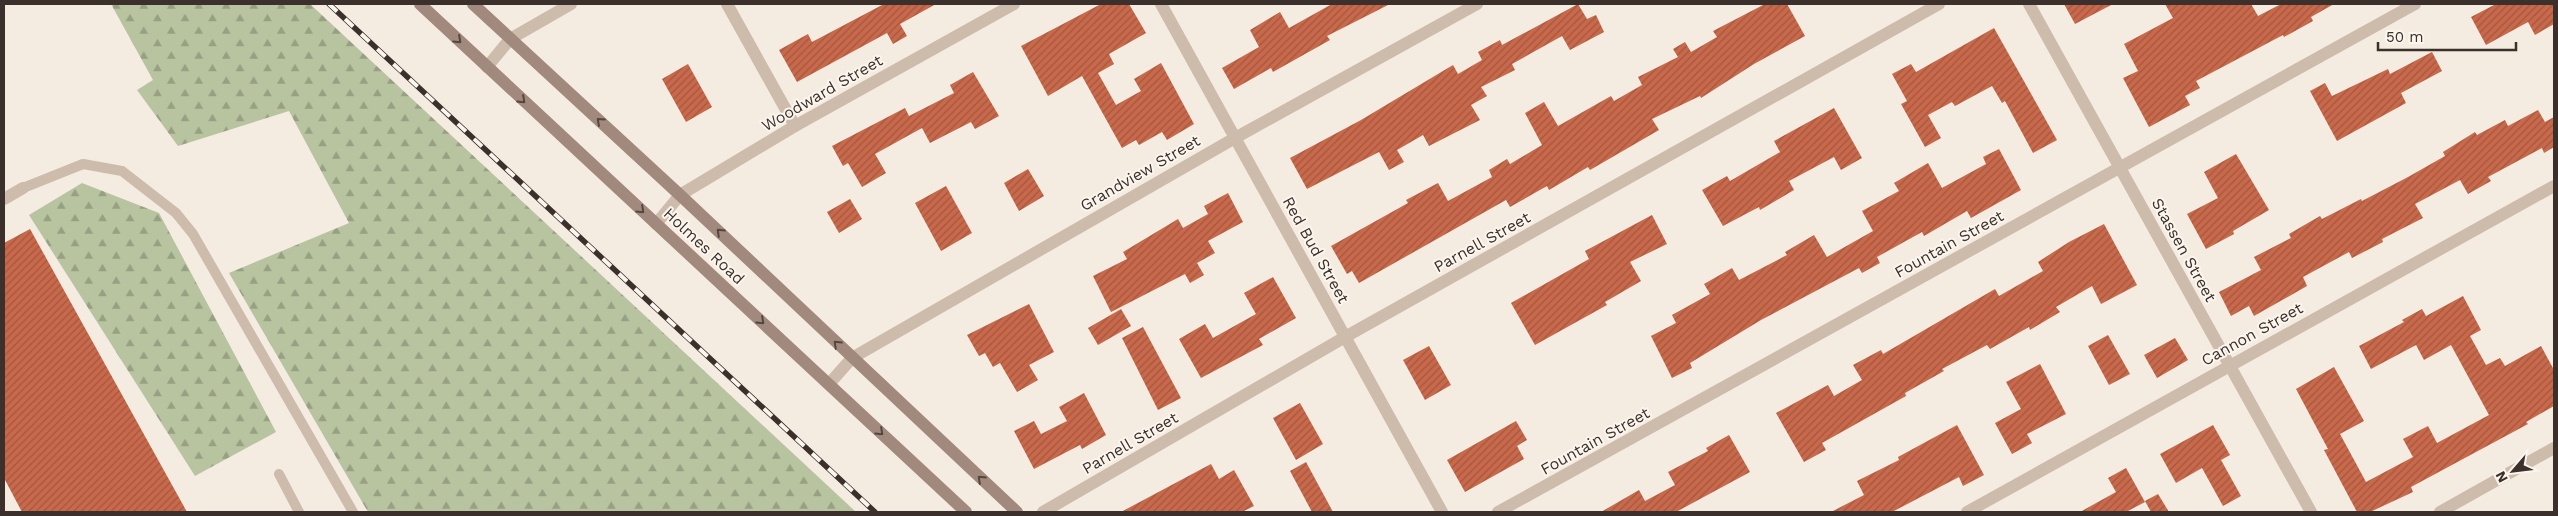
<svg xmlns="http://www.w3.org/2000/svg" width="2558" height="516" viewBox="0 0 2558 516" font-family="'Work Sans',sans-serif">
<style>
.forest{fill:url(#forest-firs)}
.building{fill:url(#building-hatch)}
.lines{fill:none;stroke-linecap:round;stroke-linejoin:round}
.lane{stroke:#cdbbac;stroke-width:10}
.street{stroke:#cdbbac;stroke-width:12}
.secondary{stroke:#a18a7d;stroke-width:12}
.rail-casing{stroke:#3b302b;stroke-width:5.5}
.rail{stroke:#fbf5ee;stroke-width:4;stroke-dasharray:11;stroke-linecap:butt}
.oneway{stroke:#544640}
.labels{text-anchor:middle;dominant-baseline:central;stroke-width:4;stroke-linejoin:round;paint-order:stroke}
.street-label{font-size:16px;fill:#3b302b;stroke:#fbf5ee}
</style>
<defs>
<pattern id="forest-firs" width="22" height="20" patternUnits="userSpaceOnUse" patternTransform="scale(1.25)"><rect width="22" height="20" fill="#b8c4a0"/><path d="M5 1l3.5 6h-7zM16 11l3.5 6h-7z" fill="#97a083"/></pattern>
<pattern id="building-hatch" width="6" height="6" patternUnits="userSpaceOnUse" patternTransform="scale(1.25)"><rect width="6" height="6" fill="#c8694b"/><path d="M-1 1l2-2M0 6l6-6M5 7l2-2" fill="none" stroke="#a4573f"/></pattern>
</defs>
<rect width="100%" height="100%" fill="#f4ebe1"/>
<g class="forest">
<polygon points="111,4 310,4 856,512 368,512 229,273 349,223 289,111 178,146 137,90 153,80"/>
<polygon points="82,183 159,213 276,432 195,476 29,215"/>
</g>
<g class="building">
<polygon points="884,4 936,4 900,24 907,36 893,44 887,33 797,82 779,50 808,34 812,42"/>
<polygon points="1101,4 1129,4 1146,33 1109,54 1114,64 1098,73 1116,105 1141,91 1134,79 1161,63 1194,124 1167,140 1162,132 1139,145 1136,140 1122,148 1082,76 1048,96 1021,46"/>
<polygon points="1332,4 1390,4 1327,36 1330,40 1273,72 1271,68 1234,89 1222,68 1259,47 1250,30 1280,12 1289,28"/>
<polygon points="1578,4 1587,19 1596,15 1604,32 1570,50 1562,36 1512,64 1515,70 1481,87 1487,96 1471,105 1480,120 1429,146 1423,135 1397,150 1404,162 1389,170 1379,152 1307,189 1290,158 1361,120 1453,65 1458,74 1482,60 1478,52 1500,40 1502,45"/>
<polygon points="1765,4 1787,4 1805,36 1754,64 1701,98 1700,96 1652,119 1659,130 1590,170 1588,167 1549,190 1547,186 1510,207 1506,200 1359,283 1352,271 1347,274 1331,246 1408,203 1406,200 1438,183 1448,201 1492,177 1489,170 1507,159 1510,164 1542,145 1525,113 1544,102 1558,126 1611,96 1614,101 1642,85 1638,77 1678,57 1673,49 1685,42 1691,52 1717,37 1713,31"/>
<polygon points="2064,4 2113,4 2075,24"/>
<polygon points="2165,4 2251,4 2258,16 2281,4 2334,4 2311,17 2313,21 2284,37 2283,35 2196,81 2200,88 2185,96 2190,105 2149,127 2123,78 2138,71 2124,44 2173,18"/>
<polygon points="2496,4 2554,4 2554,24 2535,35 2528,22 2486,45 2471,17"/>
<polygon points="1994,28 2057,140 2033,153 2005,101 2002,103 1992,86 1955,106 1952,102 1928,115 1941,138 1925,147 1901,104 1907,101 1892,74 1911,64 1916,72"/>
<polygon points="2432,52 2442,71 2401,93 2406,103 2337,141 2310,91 2325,83 2332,96 2388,69 2390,74"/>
<polygon points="688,64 712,107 686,122 662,79"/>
<polygon points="973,72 999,116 975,129 971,122 930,143 922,128 875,154 886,173 862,187 848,163 843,166 832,146 905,108 909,116 954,93 950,85"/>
<polygon points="1834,108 1862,158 1841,170 1834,157 1789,181 1794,190 1760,210 1759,207 1723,226 1702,190 1727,176 1730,181 1780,152 1774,141"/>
<polygon points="2538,110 2545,122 2554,117 2554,147 2544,153 2542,148 2488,177 2491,181 2468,194 2460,180 2415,204 2423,218 2382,239 2383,242 2352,258 2349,252 2303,277 2307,286 2254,316 2249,306 2231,316 2219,292 2261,270 2254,257 2291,238 2289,234 2320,216 2322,219 2361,199 2362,201 2408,177 2445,156 2443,152 2475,132 2477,135 2505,120 2508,126"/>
<polygon points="1999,149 2021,190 1971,218 1967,211 1924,236 1922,232 1877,257 1880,263 1862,273 1859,268 1761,320 1690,363 1692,368 1672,378 1651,336 1676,323 1672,315 1710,294 1704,284 1732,268 1739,280 1787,255 1785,252 1814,235 1827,257 1873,231 1862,211 1899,191 1894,183 1928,163 1942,188 1986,164 1983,157"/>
<polygon points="2236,154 2269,210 2233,231 2234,234 2206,249 2187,214 2218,198 2204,172"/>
<polygon points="1028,169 1044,196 1019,211 1004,183"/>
<polygon points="946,186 972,233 941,251 915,203"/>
<polygon points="1228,193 1243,222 1208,241 1215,253 1197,263 1204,275 1190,283 1185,274 1111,312 1093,276 1127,259 1123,252 1178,219 1183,228 1208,214 1204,206"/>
<polygon points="850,199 862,219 839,233 827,212"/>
<polygon points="1652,215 1667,244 1630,262 1641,281 1605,302 1607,305 1535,345 1511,303 1589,259 1585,251"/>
<polygon points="2104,224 2137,285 2101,304 2092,286 2056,307 2060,312 2030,330 2029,327 1990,349 1987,345 1942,369 1944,371 1905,393 1906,396 1822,443 1826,450 1804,462 1776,413 1828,385 1834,396 1862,380 1853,365 1881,350 1883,354 1995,289 1999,296 2043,271 2038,262 2069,242"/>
<polygon points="30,229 187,512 22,512 4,478 4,243"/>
<polygon points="1273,277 1296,318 1259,339 1263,345 1201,378 1179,339 1205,324 1213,338 1256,314 1244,293"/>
<polygon points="2463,296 2481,330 2470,336 2486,365 2500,358 2505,366 2541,346 2554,370 2554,406 2526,422 2528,424 2411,487 2413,492 2370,512 2357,512 2324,450 2328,449 2296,389 2334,367 2364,421 2340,434 2366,482 2413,457 2403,439 2428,426 2437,443 2489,415 2451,345 2424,360 2416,345 2371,369 2359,346 2404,322 2402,320 2422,309 2426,316"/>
<polygon points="1029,304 1054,352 1029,365 1038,380 1017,392 1000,363 993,367 985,353 979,356 967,335"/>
<polygon points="1121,309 1131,326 1098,345 1088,328"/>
<polygon points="1143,327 1181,398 1158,410 1122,338"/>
<polygon points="2108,335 2130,374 2109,385 2088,346"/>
<polygon points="2175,338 2188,360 2157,378 2144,355"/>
<polygon points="1429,346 1451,385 1425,400 1403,360"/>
<polygon points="2040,364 2066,414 2027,434 2032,443 2012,454 1995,423 2021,409 2006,382"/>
<polygon points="1084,393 1106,435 1082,449 1080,445 1034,469 1014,431 1034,421 1041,434 1067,421 1059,407"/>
<polygon points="1300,403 1323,444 1296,460 1273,418"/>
<polygon points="1516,421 1527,440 1517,446 1524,459 1465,492 1447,460"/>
<polygon points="1957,425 1984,475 1963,486 1959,477 1892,512 1831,512 1864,495 1857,481 1899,460 1898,457"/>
<polygon points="2213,425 2230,455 2221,460 2241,496 2223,506 2202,468 2176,483 2160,454"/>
<polygon points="1729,435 1750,472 1676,512 1601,512 1639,490 1645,501 1675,485 1668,472 1708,451 1706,448"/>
<polygon points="1306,462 1333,512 1312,512 1290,471"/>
<polygon points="1211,464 1219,479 1234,470 1254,506 1242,512 1121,512"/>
<polygon points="2126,468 2145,502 2126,512 2080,512 2116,492 2108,478"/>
<polygon points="2158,494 2169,512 2151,512 2145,501"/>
</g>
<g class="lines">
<g class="lane">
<polyline points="23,188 83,164 122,171 176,213 193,234 353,512"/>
<polyline points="279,474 299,512"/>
</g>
<g class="street">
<polyline points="727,4 795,126"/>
<polyline points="1161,4 1442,512"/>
<polyline points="2029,4 2311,512"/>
<polyline points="487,67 510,39 571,4"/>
<polyline points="4,199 23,188"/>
<polyline points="656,224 680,195 795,126 1014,4"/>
<polyline points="829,384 852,358 1235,138 1477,4"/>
<polyline points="1043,512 1345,337 1939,4"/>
<polyline points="1498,512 2415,4"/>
<polyline points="1967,512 2554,186"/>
<polyline points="2440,512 2554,448"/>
</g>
<g class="secondary">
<polyline points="420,4 966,512"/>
<polyline points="473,4 680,195 1017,512"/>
</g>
<g class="rail-casing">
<polyline id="rail" points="329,4 875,512"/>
</g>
<use href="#rail" class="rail"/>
</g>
<defs><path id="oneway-chevron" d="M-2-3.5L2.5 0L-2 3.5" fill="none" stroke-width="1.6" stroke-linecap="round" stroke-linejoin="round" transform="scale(1.25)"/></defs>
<g class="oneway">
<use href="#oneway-chevron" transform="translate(458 40) rotate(43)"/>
<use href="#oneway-chevron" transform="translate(522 100) rotate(43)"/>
<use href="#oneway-chevron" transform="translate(600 121) rotate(-138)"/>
<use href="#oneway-chevron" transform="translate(641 210) rotate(43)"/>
<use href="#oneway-chevron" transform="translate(720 232) rotate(-136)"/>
<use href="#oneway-chevron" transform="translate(761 321) rotate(43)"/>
<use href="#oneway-chevron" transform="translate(837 344) rotate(-136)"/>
<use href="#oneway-chevron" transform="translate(880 432) rotate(43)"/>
<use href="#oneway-chevron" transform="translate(981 479) rotate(-137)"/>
</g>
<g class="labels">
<g class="street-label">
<text transform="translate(822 93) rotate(-30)">Woodward Street</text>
<text transform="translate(1140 173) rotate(-30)">Grandview Street</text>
<text transform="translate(1482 242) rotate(-29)">Parnell Street</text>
<text transform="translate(1949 244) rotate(-29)">Fountain Street</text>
<text transform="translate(704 246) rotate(43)">Holmes Road</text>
<text transform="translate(1316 250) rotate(61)">Red Bud Street</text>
<text transform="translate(2184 250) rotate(61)">Stassen Street</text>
<text transform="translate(2252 334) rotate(-29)">Cannon Street</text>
<text transform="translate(1595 441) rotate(-29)">Fountain Street</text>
<text transform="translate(1130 443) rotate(-30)">Parnell Street</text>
</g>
</g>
<rect width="2558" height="516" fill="none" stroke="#3b302b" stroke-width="10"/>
<g transform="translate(2513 471) rotate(242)" stroke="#fbf5ee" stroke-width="4" paint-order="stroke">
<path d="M0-4L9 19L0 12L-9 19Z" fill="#3b302b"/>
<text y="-8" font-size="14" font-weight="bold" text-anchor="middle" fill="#3b302b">N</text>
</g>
<path d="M2378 42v8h138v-8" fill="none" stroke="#3b302b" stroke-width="2.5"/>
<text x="2386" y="42" font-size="15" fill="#3b302b" stroke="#fbf5ee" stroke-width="4" paint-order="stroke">50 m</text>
</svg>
